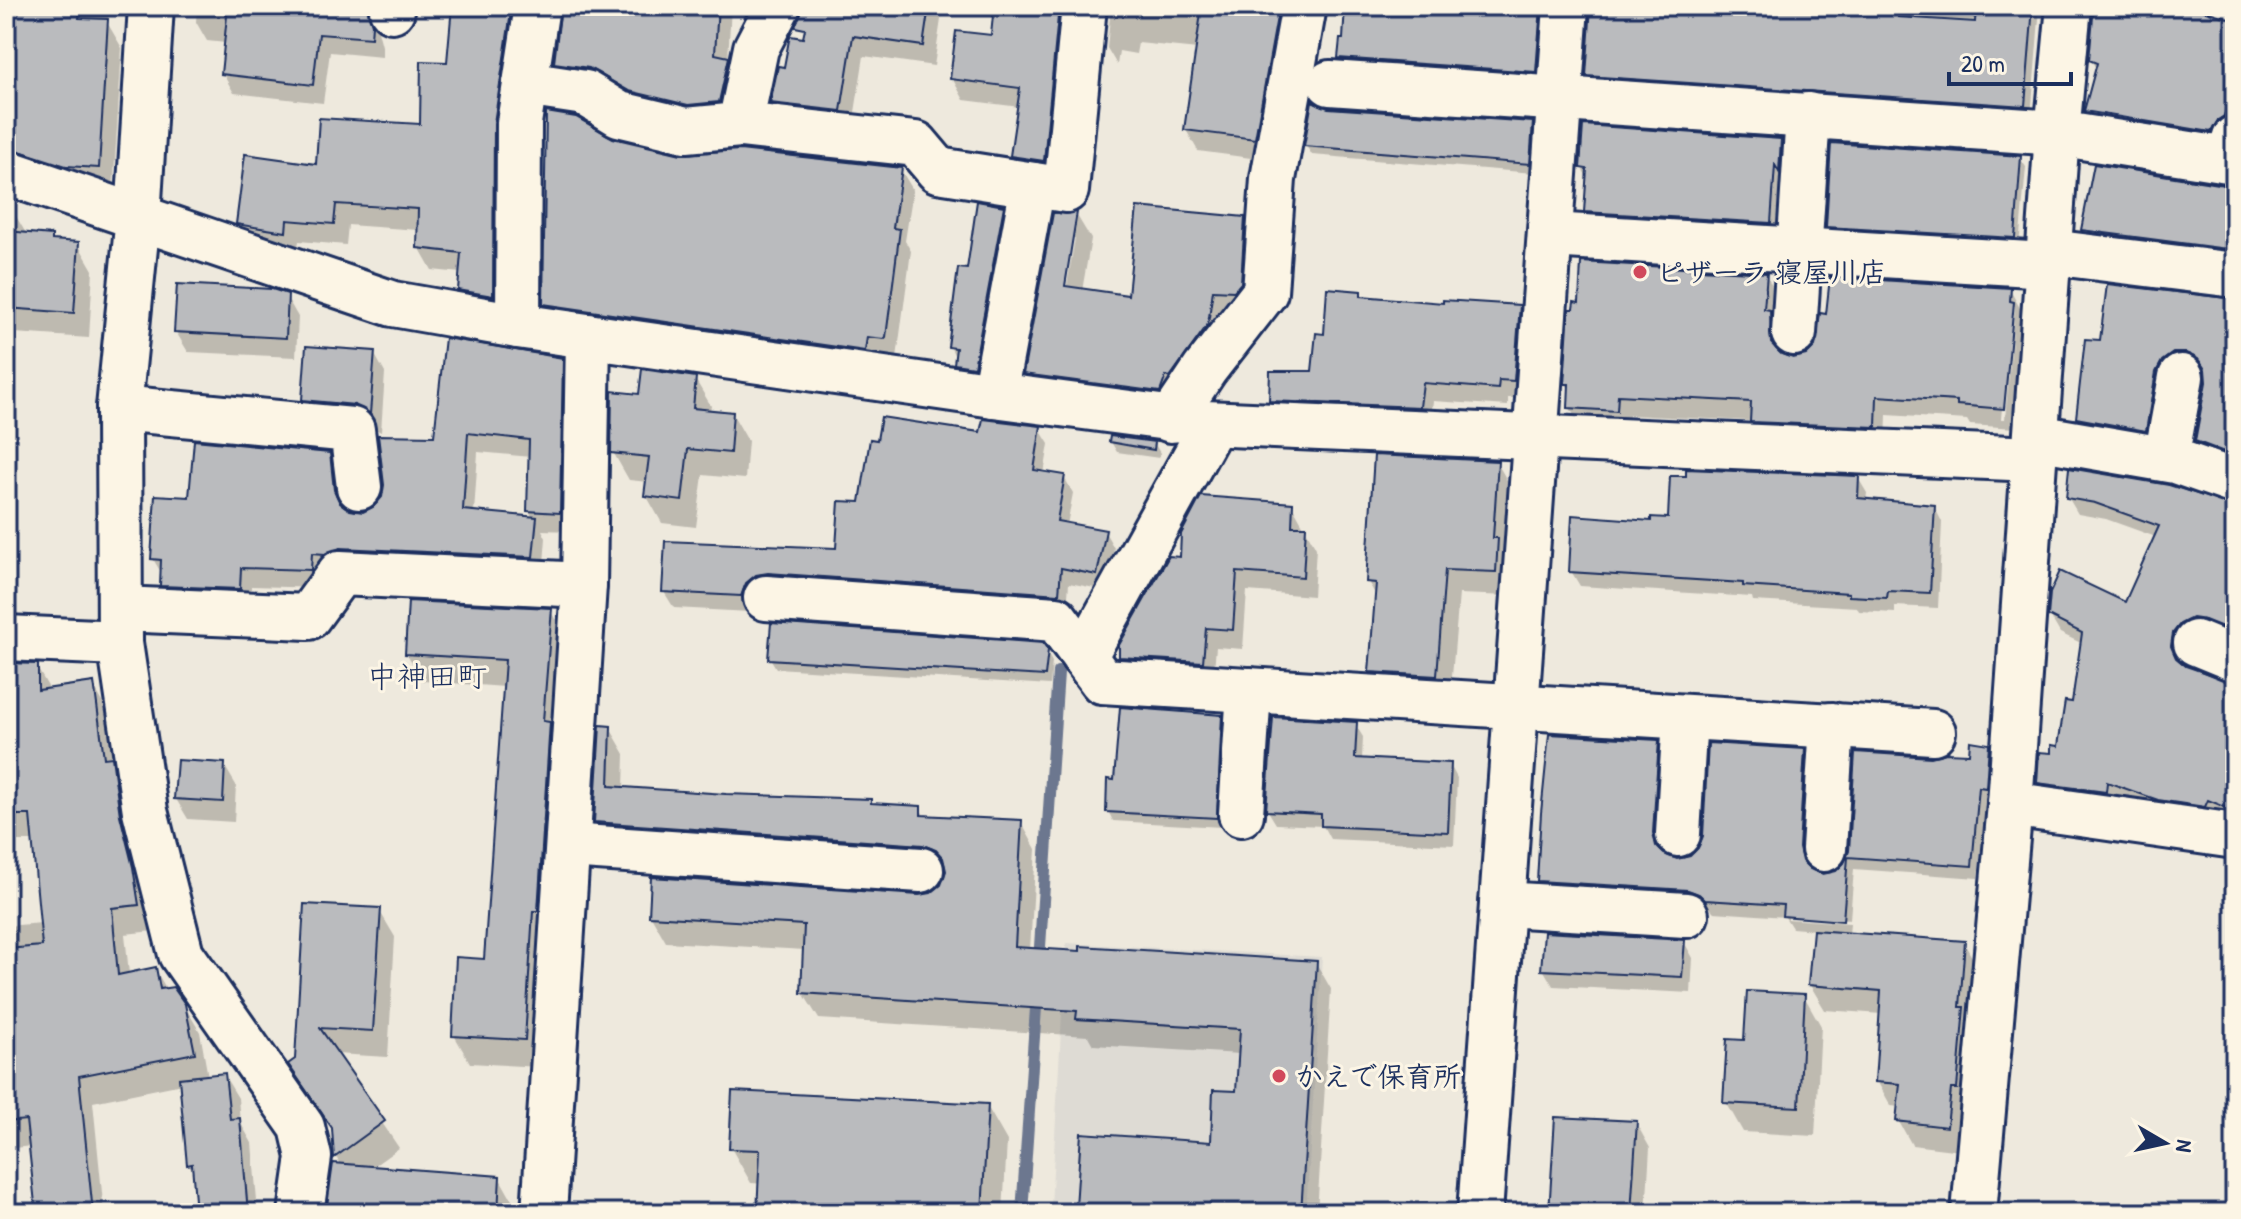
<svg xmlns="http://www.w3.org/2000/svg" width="2241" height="1219" viewBox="0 0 2241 1219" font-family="'Patrick Hand','Klee One',sans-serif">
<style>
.built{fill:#dedbd4}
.shadow{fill:#0003;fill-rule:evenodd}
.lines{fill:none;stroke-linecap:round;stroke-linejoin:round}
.stream{stroke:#6c778f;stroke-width:12}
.building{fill:#babbbe;stroke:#1b2f5e;stroke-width:2}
.minor-casing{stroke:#1b2f5e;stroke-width:50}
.minor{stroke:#fcf5e5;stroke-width:44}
.poi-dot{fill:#d1495b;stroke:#fcf5e5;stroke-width:3}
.labels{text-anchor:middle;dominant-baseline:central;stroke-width:6;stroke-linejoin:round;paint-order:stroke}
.poi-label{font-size:28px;font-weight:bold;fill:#1b2f5e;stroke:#fcf5e5;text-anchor:start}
.neighbourhood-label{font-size:30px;fill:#1b2f5e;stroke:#fcf5e5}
</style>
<rect width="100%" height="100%" fill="#eee9dd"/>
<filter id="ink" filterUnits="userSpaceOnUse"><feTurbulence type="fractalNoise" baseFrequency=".0125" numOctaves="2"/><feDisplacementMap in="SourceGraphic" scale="16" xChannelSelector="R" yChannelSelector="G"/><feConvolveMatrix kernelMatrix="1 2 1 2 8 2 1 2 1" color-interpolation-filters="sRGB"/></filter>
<g filter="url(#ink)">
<polygon class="built" points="1066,943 1322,957 1306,1213 1168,1213 1051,1206"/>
<g class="shadow">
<polygon points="6,6 109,6 108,24 122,48 113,193 6,151"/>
<polygon points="197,6 386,6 377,27 382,46 382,57 330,52 323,103 234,93 223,74 226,43 207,41 196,22"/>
<polygon points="454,6 539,6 505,318 472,312 460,290 461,273 432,270 419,247 419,230 348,225 346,245 299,241 297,253 251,246 238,224 318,166 422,126 449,64"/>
<polygon points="562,6 731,6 728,60 740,81 731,124 568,85 556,63"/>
<polygon points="810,6 943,6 934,66 864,56 852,131 784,124 772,103 786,70 805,40"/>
<polygon points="996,6 1083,6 1055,182 1025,177 1013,156 1020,107 964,100 952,78 993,38"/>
<polygon points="1111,6 1295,6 1266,160 1198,151 1186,130 1198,49 1138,43 1136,54 1119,51 1117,65 1107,48"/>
<polygon points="1347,6 1550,6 1544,86 1349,73 1340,58 1345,42"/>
<polygon points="1602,6 2040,6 2031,118 1595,88 1588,75"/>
<polygon points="2096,6 2184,6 2235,22 2235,132 2220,148 2096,128 2086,111 2097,70 2091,60"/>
<polygon points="1328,110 1531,124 1537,134 1534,173 1312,155 1306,146"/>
<polygon points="612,140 681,156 901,170 913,190 905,241 911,251 897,358 557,325 545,304"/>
<polygon points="1780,141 1787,153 1785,179 1782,173 1777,235 1593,224 1586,212 1588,179 1582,168"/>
<polygon points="2020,158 2026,167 2019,247 1834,236 1828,226"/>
<polygon points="2235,186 2235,265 2093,246 2083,230 2224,187"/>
<polygon points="6,207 11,208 27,235 51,236 54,242 78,244 93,270 89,338 14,333 6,488"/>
<polygon points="1002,207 1014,228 985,386 968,384 950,346 969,271"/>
<path d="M 1076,214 L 1091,239 L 1082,291 L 1130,298 L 1244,219 L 1259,244 L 1254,309 L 1185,402 L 1040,399 L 1025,373 ZM 1071,238 L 1075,238 L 1065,297 L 1061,296 Z"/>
<path d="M 1766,275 L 1777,295 L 1781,356 L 1793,360 L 2010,290 L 2021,310 L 2021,318 L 2024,324 L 2015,428 L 1970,425 L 1967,420 L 1887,415 L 1886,446 L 1763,441 L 1752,421 L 1629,415 L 1628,430 L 1581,428 L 1570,408 L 1571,392 L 1566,384 ZM 2011,306 L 2015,306 L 2005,419 L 2001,419 Z"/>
<polygon points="1360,293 1363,298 1445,305 1518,307 1529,325 1524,398 1508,398 1508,406 1433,401 1430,425 1282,419 1271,400 1314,373 1325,336"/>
<polygon points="286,296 298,317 296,357 188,352 176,332"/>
<polygon points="2235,302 2235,468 2206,458 2197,441 2208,382 2207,374 2197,369 2155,446 2087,435 2078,418 2102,342"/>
<polygon points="374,353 385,373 381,432 368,425 316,420 304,400"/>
<path d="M 561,360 L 573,379 L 570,531 L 542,530 L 546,538 L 543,576 L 321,588 L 251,586 L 250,608 L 173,604 L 162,585 L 162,574 L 153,559 L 191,499 L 328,455 L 340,474 L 344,508 L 348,512 L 363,514 L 376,508 L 436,438 ZM 478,452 L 531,457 L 529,511 L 534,519 L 474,513 Z"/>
<polygon points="695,379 711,406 710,411 732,413 748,441 745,479 703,475 696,527 662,523 646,495 648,482 629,480 613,452 641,397"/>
<polygon points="1039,428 1049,444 1044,474 1064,477 1073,493 1067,525 1105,532 1114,548 1105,590 1069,583 1067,610 750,612 674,608 664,592 838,550 862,504 982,434"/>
<polygon points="1111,442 1154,443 1160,453 1159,458 1117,452"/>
<polygon points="1497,463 1511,487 1509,596 1459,594 1450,700 1385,696 1371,672 1377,597 1368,582"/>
<polygon points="1858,478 1867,493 1866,501 1934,506 1942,522 1938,608 1895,606 1895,613 1859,611 1857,607 1753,601 1752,597 1580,586 1571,571 1653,523"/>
<polygon points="2068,497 2235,508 2235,644 2182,650 2180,663 2235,685 2235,823 2048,799 2039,782 2052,756 2060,748 2074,704 2083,644 2060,633 2050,616 2126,605 2156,537 2106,519 2078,514"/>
<polygon points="1292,505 1316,548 1313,596 1247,591 1243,649 1216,647 1213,681 1132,676 1121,656 1182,559"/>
<polygon points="550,610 566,638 540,1067 470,1063 454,1035 486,961 505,687 423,681 407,654"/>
<polygon points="1046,651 1052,662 1050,685 776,668 770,658"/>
<polygon points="6,665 36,666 50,690 93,685 108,711 115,767 126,785 153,931 125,934 129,974 155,969 167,990 184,1005 200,1032 208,1077 224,1075 238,1098 240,1122 252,1143 258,1213 198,1213 194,1174 189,1164 182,1084 93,1102 104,1213 38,1213 31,1146 6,1149 6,926 42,923 35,841 17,841 6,822"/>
<polygon points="1221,717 1227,726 1222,827 1113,821 1108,811"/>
<polygon points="1355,724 1363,737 1362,760 1450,765 1457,778 1454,845 1330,839 1323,826 1276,824 1268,811"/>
<polygon points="610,728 625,754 624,789 870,801 873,805 920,808 925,817 1021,822 1036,849 1030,950 1316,963 1331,989 1317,1213 1078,1213 1082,1135 1213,1144 1237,1094 1240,1054 1093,1045 1088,1036 819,1019 803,993 805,950 666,942 651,916 920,897 934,894 944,884 947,874 939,871 611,848 596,822"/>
<polygon points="1657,742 1665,755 1659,847 1661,854 1677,861 1691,858 1804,751 1811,764 1805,862 1807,869 1823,876 1837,873 1846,865 1851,852 1932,759 1971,756 1988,746 1995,758 1992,800 1986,799 1978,878 1854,869 1850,919 1788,914 1788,919 1850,923 1849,935 1964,943 1978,968 1961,1151 1912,1145 1898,1120 1899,1107 1891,1106 1877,1081 1882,1014 1825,1010 1810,985 1815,930 1792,928 1785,917 1714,912 1708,906 1696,902 1546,893 1539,881"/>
<polygon points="224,765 236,785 234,822 188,819 176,799"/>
<polygon points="379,910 395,937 388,1057 336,1054 399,1148 371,1168 499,1177 513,1202 512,1213 327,1213 341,1166 336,1157 334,1132 291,1064 296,1060"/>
<polygon points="1684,942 1693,958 1691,993 1553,986 1543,969"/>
<polygon points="1804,996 1821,1026 1815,1136 1743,1132 1726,1102 1746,1042"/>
<polygon points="987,1106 1007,1141 1003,1213 770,1213 766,1184 751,1183 731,1148"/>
<polygon points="1636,1123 1650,1148 1646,1213 1551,1213"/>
</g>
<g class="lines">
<g class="stream">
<polyline points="1039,962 1058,672"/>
<polyline points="1022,1213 1037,993"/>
</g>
</g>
<g class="building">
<polygon points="6,6 80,6 79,18 108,19 99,168 66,166 10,148 15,52 6,51"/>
<polygon points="228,6 367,6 372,25 371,38 319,34 313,85 221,74"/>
<polygon points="452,6 512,6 494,123 493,296 458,290 461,253 417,248 418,209 336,204 334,224 287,220 286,232 236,224 245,154 316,164 319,118 420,124 421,61 447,62"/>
<polygon points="561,6 718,6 715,54 729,57 719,102 688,105 629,91 589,68 554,63"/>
<polygon points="803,6 929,6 923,46 853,36 841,111 770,103 778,66 784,67 789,40 790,36 803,38 805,29 795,27"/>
<polygon points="994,6 1059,6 1044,161 1010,156 1020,88 950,79 956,31 991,35"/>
<polygon points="1202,6 1279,6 1255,139 1184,130"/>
<polygon points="1345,6 1541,6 1536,72 1338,58 1340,39 1343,39"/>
<polygon points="1591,6 1898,6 1898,17 1975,22 1976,6 2033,6 2025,106 1586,76"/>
<polygon points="2094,6 2189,6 2235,20 2235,78 2224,116 2218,120 2211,132 2084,111 2097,63 2089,60"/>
<polygon points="1312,101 1328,108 1533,122 1530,164 1304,146"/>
<polygon points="546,112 576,117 613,138 681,154 740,150 902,168 893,228 900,229 886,337 884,339 867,337 865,351 543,304"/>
<polygon points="1583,125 1781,139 1779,172 1775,165 1771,223 1584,212 1587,169 1580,168"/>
<polygon points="1831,143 2021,156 2015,238 1826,227"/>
<polygon points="2094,164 2224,185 2235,184 2235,250 2081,230"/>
<polygon points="977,201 1004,206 974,367 954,364 956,348 948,347 958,268 967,269"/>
<polygon points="1137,207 1245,217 1241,283 1234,291 1213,290 1208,324 1170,377 1166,376 1160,392 1023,374 1053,213 1077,212 1065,286 1128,295"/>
<polygon points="6,231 52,235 52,240 79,242 74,313 6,308"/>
<polygon points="1581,262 1767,273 1764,309 1770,310 1771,343 1781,354 1793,358 1806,355 1815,346 1820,313 1826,314 1830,277 2011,288 2010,301 2014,302 2004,409 1957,405 1957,401 1877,396 1876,427 1750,422 1751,402 1618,395 1617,411 1568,408 1569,384 1564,384 1569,309 1573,309 1574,302 1579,303"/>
<polygon points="177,284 272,289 288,294 286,338 174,332"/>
<polygon points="2107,284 2235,299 2235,456 2195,441 2206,382 2205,369 2198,359 2186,353 2173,353 2162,361 2156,372 2146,431 2076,418 2085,339 2100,340"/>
<polygon points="1327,288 1361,291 1361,296 1443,303 1443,300 1520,305 1514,381 1499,380 1498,389 1423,383 1420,407 1269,401 1270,371 1312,371 1316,333 1324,334"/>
<polygon points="445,338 563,358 560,513 527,511 529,440 468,433 463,510 537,517 533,557 340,548 325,554 312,553 311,570 241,568 240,589 160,586 161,560 151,559 155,495 189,497 194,440 330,453 334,490 340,503 350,510 363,512 373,507 382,497 384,485 378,435 434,436"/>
<polygon points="306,346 375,351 370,414 355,405 302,400"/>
<polygon points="642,369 696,377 693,408 733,412 730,453 688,449 682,501 644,496 649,457 611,453 612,391 639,394"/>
<polygon points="881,417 980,432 983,419 1041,426 1034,470 1065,475 1057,521 1106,530 1097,575 1061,568 1059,594 768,573 756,575 746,583 741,596 662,592 665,541 836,548 839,501 860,502 870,439 877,440"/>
<polygon points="1110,436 1155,442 1154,450 1109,442"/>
<polygon points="1374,455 1498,461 1493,538 1498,538 1496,572 1445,570 1437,676 1369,672 1376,583 1366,582"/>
<polygon points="2069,468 2169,485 2235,506 2235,632 2205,620 2192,618 2180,624 2173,633 2171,646 2176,658 2186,666 2235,683 2235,811 2208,800 2205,807 2158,800 2107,782 2106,792 2037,783 2039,752 2051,753 2051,745 2058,746 2065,701 2072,702 2082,633 2048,616 2050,593 2060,571 2125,602 2159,526 2095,503 2066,498"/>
<polygon points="1686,469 1859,476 1858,498 1935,505 1930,593 1888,591 1887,598 1849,596 1849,593 1743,586 1743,583 1569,572 1572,515 1651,521 1651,517 1668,518 1670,476 1686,476"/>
<polygon points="1201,496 1293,503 1292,526 1306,526 1303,577 1237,572 1233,630 1206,628 1203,662 1119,657 1119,645 1169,556 1180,557 1181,534"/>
<polygon points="408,601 552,608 543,721 550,722 538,911 533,911 525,1040 452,1036 456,957 484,959 505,660 405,654"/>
<polygon points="771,623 1043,643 1048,650 1045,676 768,659"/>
<polygon points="6,663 38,664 38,690 94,682 104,758 112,757 120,815 133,867 139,905 112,908 118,975 156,967 160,989 173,987 185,1004 195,1053 79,1076 93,1213 36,1213 26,1120 6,1122 6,949 42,946 30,815 6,815"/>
<polygon points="1120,707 1222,715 1217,818 1106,812 1107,779 1114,780"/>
<polygon points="1273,717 1357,722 1355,758 1451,763 1448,832 1321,826 1321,814 1266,811"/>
<polygon points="600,725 611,726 609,786 726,794 871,799 871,803 921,806 921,815 1022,820 1015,947 1080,951 1080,946 1317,961 1301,1213 1167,1213 1076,1207 1081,1133 1211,1142 1213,1090 1236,1091 1240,1029 1076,1019 1077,1011 801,993 804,925 649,916 651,877 919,895 931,893 941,885 946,871 943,858 936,850 923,845 594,822"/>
<polygon points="1549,734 1659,740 1653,833 1656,846 1664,854 1677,859 1690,856 1698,848 1703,836 1708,743 1805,749 1799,848 1802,861 1810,869 1823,874 1836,871 1844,863 1849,851 1855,752 1931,757 1946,753 1969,754 1970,741 1989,744 1986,788 1979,787 1972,866 1848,857 1843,921 1782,916 1783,905 1705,900 1699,894 1688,890 1537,881 1541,813"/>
<polygon points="177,760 225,763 223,802 174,799"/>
<polygon points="304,904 381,908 373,1031 320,1028 385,1121 334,1158 332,1128 288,1064 295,1059"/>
<polygon points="1813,930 1965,941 1960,1007 1964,1007 1957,1089 1951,1089 1947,1127 1896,1121 1900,1084 1875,1082 1881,991 1808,985"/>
<polygon points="1544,932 1685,940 1682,977 1541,970"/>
<polygon points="1747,991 1805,994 1799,1107 1723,1103 1727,1039 1744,1040"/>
<polygon points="225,1073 230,1119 240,1118 248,1213 196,1213 192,1164 187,1165 179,1078"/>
<polygon points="732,1091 988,1104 982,1213 757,1213 760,1150 729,1149"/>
<polygon points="1555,1117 1637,1121 1631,1213 1549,1213"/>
<polygon points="333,1163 500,1176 498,1213 326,1213"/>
</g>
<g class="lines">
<g class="minor-casing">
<g id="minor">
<polyline points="151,6 138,217 119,408 120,643 145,811 181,954 302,1127 309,1157 301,1213"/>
<polyline points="392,10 392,6"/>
<polyline points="1330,83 2057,133 2228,160 2235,138"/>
<polyline points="525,84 585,93 619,114 686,130 740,125 756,48 778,6"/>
<polyline points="740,125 916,144 938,170 1066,190 1084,6"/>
<polyline points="6,172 393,304 518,326 994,395 1205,423 2034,459"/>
<polyline points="1550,235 2048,265"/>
<polyline points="2050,252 2235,275"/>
<polyline points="518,326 519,123 537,6"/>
<polyline points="1794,333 1808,115"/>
<polyline points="994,395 1033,185"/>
<polyline points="119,408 352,430 359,487"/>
<polyline points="1171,420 1205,369 1265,292 1273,179 1304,6"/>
<polyline points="2036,437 2175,461 2235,482"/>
<polyline points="2166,459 2181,377"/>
<polyline points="766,598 1056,619 1102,681 1933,732"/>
<polyline points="120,609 308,617 340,573 584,585"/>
<polyline points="6,638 120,643"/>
<polyline points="2196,643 2235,659"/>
<polyline points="1084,657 1213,424"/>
<polyline points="2010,804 2235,836"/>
<polyline points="1241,814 1249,690"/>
<polyline points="1678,834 1685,717"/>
<polyline points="568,846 921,870"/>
<polyline points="1824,849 1832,725"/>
<polyline points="1502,904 1686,915"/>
<polyline points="544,1213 584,585 588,336"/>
<polyline points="1480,1213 1566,6"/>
<polyline points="1974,1213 2010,804 2057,133 2069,6"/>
</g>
</g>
<use href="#minor" class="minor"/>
</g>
</g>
<g class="poi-dot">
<circle cx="1640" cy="272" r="8"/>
<circle cx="1279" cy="1076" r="8"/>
</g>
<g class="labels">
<g class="poi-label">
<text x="1656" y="272">ピザーラ 寝屋川店</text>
<text x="1295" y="1076">かえで保育所</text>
</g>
<g class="neighbourhood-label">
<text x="427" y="676">中神田町</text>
</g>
</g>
<rect width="2241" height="1219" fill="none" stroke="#fcf5e5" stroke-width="32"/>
<rect x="16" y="16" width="2209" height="1187" fill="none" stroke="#1b2f5e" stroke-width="3" filter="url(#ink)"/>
<g transform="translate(2165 1143) rotate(99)" stroke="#fcf5e5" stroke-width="6" paint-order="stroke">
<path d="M0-6L14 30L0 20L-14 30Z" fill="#1b2f5e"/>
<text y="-12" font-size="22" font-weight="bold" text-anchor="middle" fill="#1b2f5e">N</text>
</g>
<path d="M1949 72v12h122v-12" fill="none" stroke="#1b2f5e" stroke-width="4"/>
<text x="1961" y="72" font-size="24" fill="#1b2f5e" stroke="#fcf5e5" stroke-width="6" paint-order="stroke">20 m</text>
</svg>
